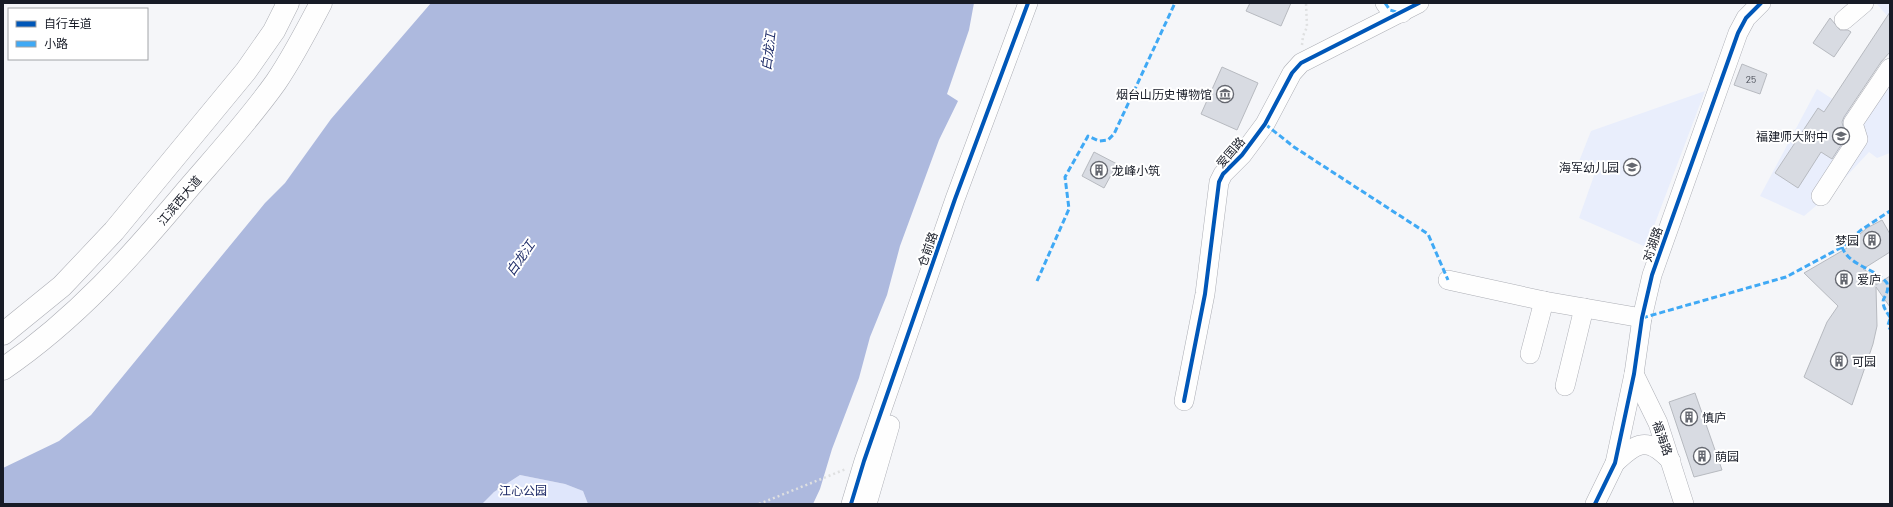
<svg xmlns="http://www.w3.org/2000/svg" width="1893" height="507" viewBox="0 0 1893 507" font-family="Barlow,'Noto Sans SC',sans-serif">
<style>
.built{fill:#e9eefc}
.green{fill:#dfe6fb}
.water{fill:#adb9de}
.building{fill:#d8dbe2;stroke:#b7bac0}
.lines{fill:none;stroke-linecap:round;stroke-linejoin:round}
.minor-casing{stroke:#acaeb5;stroke-width:20}
.major-casing{stroke:#acaeb5;stroke-width:23}
.path{stroke:#dfe0e1;stroke-width:2.5;stroke-dasharray:2 3;stroke-linecap:butt}
.minor{stroke:#fefefe;stroke-width:19}
.major{stroke:#fefefe;stroke-width:22}
.quiet{stroke:#3fa9f5;stroke-width:3;stroke-dasharray:6 3;stroke-linecap:butt}
.cycleway-casing{stroke:#fff;stroke-width:6}
.cycleway{stroke:#0057b8;stroke-width:4}
.labels{text-anchor:middle;dominant-baseline:central;stroke-width:4;stroke-linejoin:round;paint-order:stroke}
.number-label{font-size:10px;fill:#474b55}
.poi-label{font-size:12px;fill:#171b26;stroke:#fff;text-anchor:start}
.street-label{font-size:12px;fill:#171b26;stroke:#fff}
.park-label{font-size:12px;fill:#1c2966;stroke:#fff}
.water-label{font-size:13px;font-style:italic;fill:#1c2a66;stroke:#fff}
</style>
<rect width="100%" height="100%" fill="#f5f6f9"/>
<g class="built">
<polygon points="1876,3 1890,3 1890,19"/>
<polygon points="1890,84 1890,153 1877,158 1869,152 1829,195 1804,216 1760,196 1817,89 1865,120"/>
<polygon points="1705,91 1646,247 1579,218 1596,170 1578,164 1591,131"/>
</g>
<polygon class="green" points="520,475 565,484 583,491 588,504 482,504 494,492"/>
<polygon class="water" points="431,3 974,3 969,30 947,94 958,101 939,140 900,246 887,295 870,337 859,378 832,449 820,489 813,504 588,504 583,491 565,484 520,475 494,492 482,504 3,504 3,468 59,441 91,415 265,203 285,183 331,119"/>
<g class="building">
<polygon points="1250,3 1291,3 1281,26 1246,11"/>
<polygon points="1890,12 1890,52 1881,62 1844,117 1842,122 1844,131 1839,139 1843,142 1832,159 1821,152 1798,188 1775,173 1818,108 1824,112"/>
<polygon points="1830,18 1840,30 1848,30 1851,32 1834,57 1813,43"/>
<polygon points="1742,64 1767,74 1760,94 1734,85"/>
<polygon points="1222,67 1258,83 1237,130 1201,114"/>
<polygon points="1094,152 1117,164 1104,188 1082,176"/>
<polygon points="1882,220 1890,234 1890,252 1863,269 1876,277 1876,285 1890,276 1890,307 1876,287 1877,326 1873,344 1852,405 1804,377 1827,322 1838,306 1804,273 1847,248 1846,246 1867,228"/>
<polygon points="1695,393 1722,470 1694,477 1669,402"/>
</g>
<g class="lines">
<g class="minor-casing">
<g id="minor">
<polyline points="1385,3 1390,10 1402,13"/>
<polyline points="1844,20 1864,3"/>
<polyline points="1821,196 1858,139 1853,123 1890,68"/>
<polyline points="1448,280 1544,301 1642,318"/>
<polyline points="1530,354 1544,301"/>
<polyline points="1634,374 1658,423 1684,504"/>
<polyline points="1565,386 1584,308"/>
<polyline points="1184,401 1205,294 1219,182 1223,174 1242,155 1265,124 1292,73 1301,63 1419,3"/>
<path d="M 1615,463 C 1637,442 1647,436 1671,461"/>
<polyline points="851,504 864,461 955,199 1028,3"/>
<polyline points="867,504 890,425"/>
<polyline points="1595,504 1615,463 1634,374 1642,318 1652,275 1738,33 1746,18 1761,3"/>
</g>
</g>
<g class="major-casing">
<g id="major">
<polyline points="3,334 62,286 114,231 246,71 274,31 288,3"/>
<path d="M 3,369 C 76,319 131,257 187,190 C 217,155 249,120 276,82 C 293,57 307,30 321,3"/>
</g>
</g>
<g class="path">
<polyline points="1302,45 1303,36 1307,27 1306,3"/>
<polyline points="759,504 846,469"/>
</g>
<use href="#minor" class="minor"/>
<use href="#major" class="major"/>
<g class="quiet">
<polyline points="1385,3 1390,10 1400,13"/>
<polyline points="1265,124 1294,147 1428,234 1448,280"/>
<path d="M 1842,247 C 1849,266 1875,268 1887,283 C 1891,300 1874,295 1890,317"/>
<polyline points="1037,281 1069,209 1065,177 1088,136 1099,141 1108,140 1114,134 1175,3"/>
<polyline points="1642,318 1786,277 1842,247 1861,230 1890,211"/>
<polyline points="1890,319 1888,325 1890,329"/>
</g>
<g class="cycleway-casing">
<g id="cycleway">
<polyline points="1184,401 1205,294 1219,182 1223,174 1242,155 1265,124 1292,73 1301,63 1419,3"/>
<polyline points="851,504 864,461 955,199 1028,3"/>
<polyline points="1595,504 1615,463 1634,374 1642,318 1652,275 1738,33 1746,18 1761,3"/>
</g>
</g>
<use href="#cycleway" class="cycleway"/>
</g>
<defs>
<g id="museum-ring" transform="scale(0.9)"><circle r="9.5" fill="#fff" stroke="#656870" stroke-width="1.5"/><path d="M0-6L6-3V-2H-6V-3ZM-5-1h2V3h-2ZM-1-1h2V3h-2ZM3-1h2V3H3ZM-6 4H6V6H-6Z" fill="#656870"/></g>
<g id="school-ring" transform="scale(0.9)"><circle r="9.5" fill="#fff" stroke="#656870" stroke-width="1.5"/><path d="M0-5L7-2L0 1L-7-2ZM-4 1L0 2.5L4 1V4Q0 6-4 4Z" fill="#656870"/></g>
<g id="building-ring" transform="scale(0.9)"><circle r="9.5" fill="#fff" stroke="#656870" stroke-width="1.5"/><path d="M-4-6H4V6H1V3H-1V6H-4ZM-2.5-4.3h1.7v1.8h-1.7ZM.8-4.3h1.7v1.8H.8ZM-2.5-1h1.7V.8h-1.7ZM.8-1h1.7V.8H.8Z" fill="#656870"/></g>
</defs>
<g fill-rule="evenodd">
<use href="#museum-ring" x="1225" y="94"/>
<use href="#school-ring" x="1841" y="136"/>
<use href="#school-ring" x="1632" y="167"/>
<use href="#building-ring" x="1099" y="170"/>
<use href="#building-ring" x="1872" y="240"/>
<use href="#building-ring" x="1844" y="279"/>
<use href="#building-ring" x="1839" y="361"/>
<use href="#building-ring" x="1689" y="417"/>
<use href="#building-ring" x="1702" y="456"/>
</g>
<g class="labels">
<g class="number-label">
<text x="1751" y="79">25</text>
</g>
<g class="poi-label">
<text x="1212" y="94" text-anchor="end">烟台山历史博物馆</text>
<text x="1828" y="136" text-anchor="end">福建师大附中</text>
<text x="1619" y="167" text-anchor="end">海军幼儿园</text>
<text x="1112" y="170">龙峰小筑</text>
<text x="1859" y="240" text-anchor="end">梦园</text>
<text x="1857" y="279">爱庐</text>
<text x="1852" y="361">可园</text>
<text x="1702" y="417">慎庐</text>
<text x="1715" y="456">荫园</text>
</g>
<g class="street-label">
<text transform="translate(1230 152) rotate(-49)">爱国路</text>
<text transform="translate(179 200) rotate(-50)">江滨西大道</text>
<text transform="translate(1652 244) rotate(-71)">对湖路</text>
<text transform="translate(927 249) rotate(-71)">仓前路</text>
<text transform="translate(1663 438) rotate(70)">福海路</text>
</g>
<g class="park-label">
<text x="523" y="490">江心公园</text>
</g>
<g class="water-label">
<text transform="translate(768 51) rotate(-83)">白龙江</text>
<text transform="translate(520 258) rotate(-55)">白龙江</text>
</g>
</g>
<rect width="1893" height="507" fill="none" stroke="#171b26" stroke-width="8"/>
<rect x="8" y="8" width="140" height="52" fill="#ffffff" stroke="#a2a4a8"/>
<rect x="16" y="21" width="20" height="6" fill="#0057b8" stroke="#a2a4a8"/>
<text x="44" y="28" font-size="12" fill="#171b26">自行车道</text>
<rect x="16" y="41" width="20" height="6" fill="#3fa9f5" stroke="#a2a4a8"/>
<text x="44" y="48" font-size="12" fill="#171b26">小路</text>
</svg>
